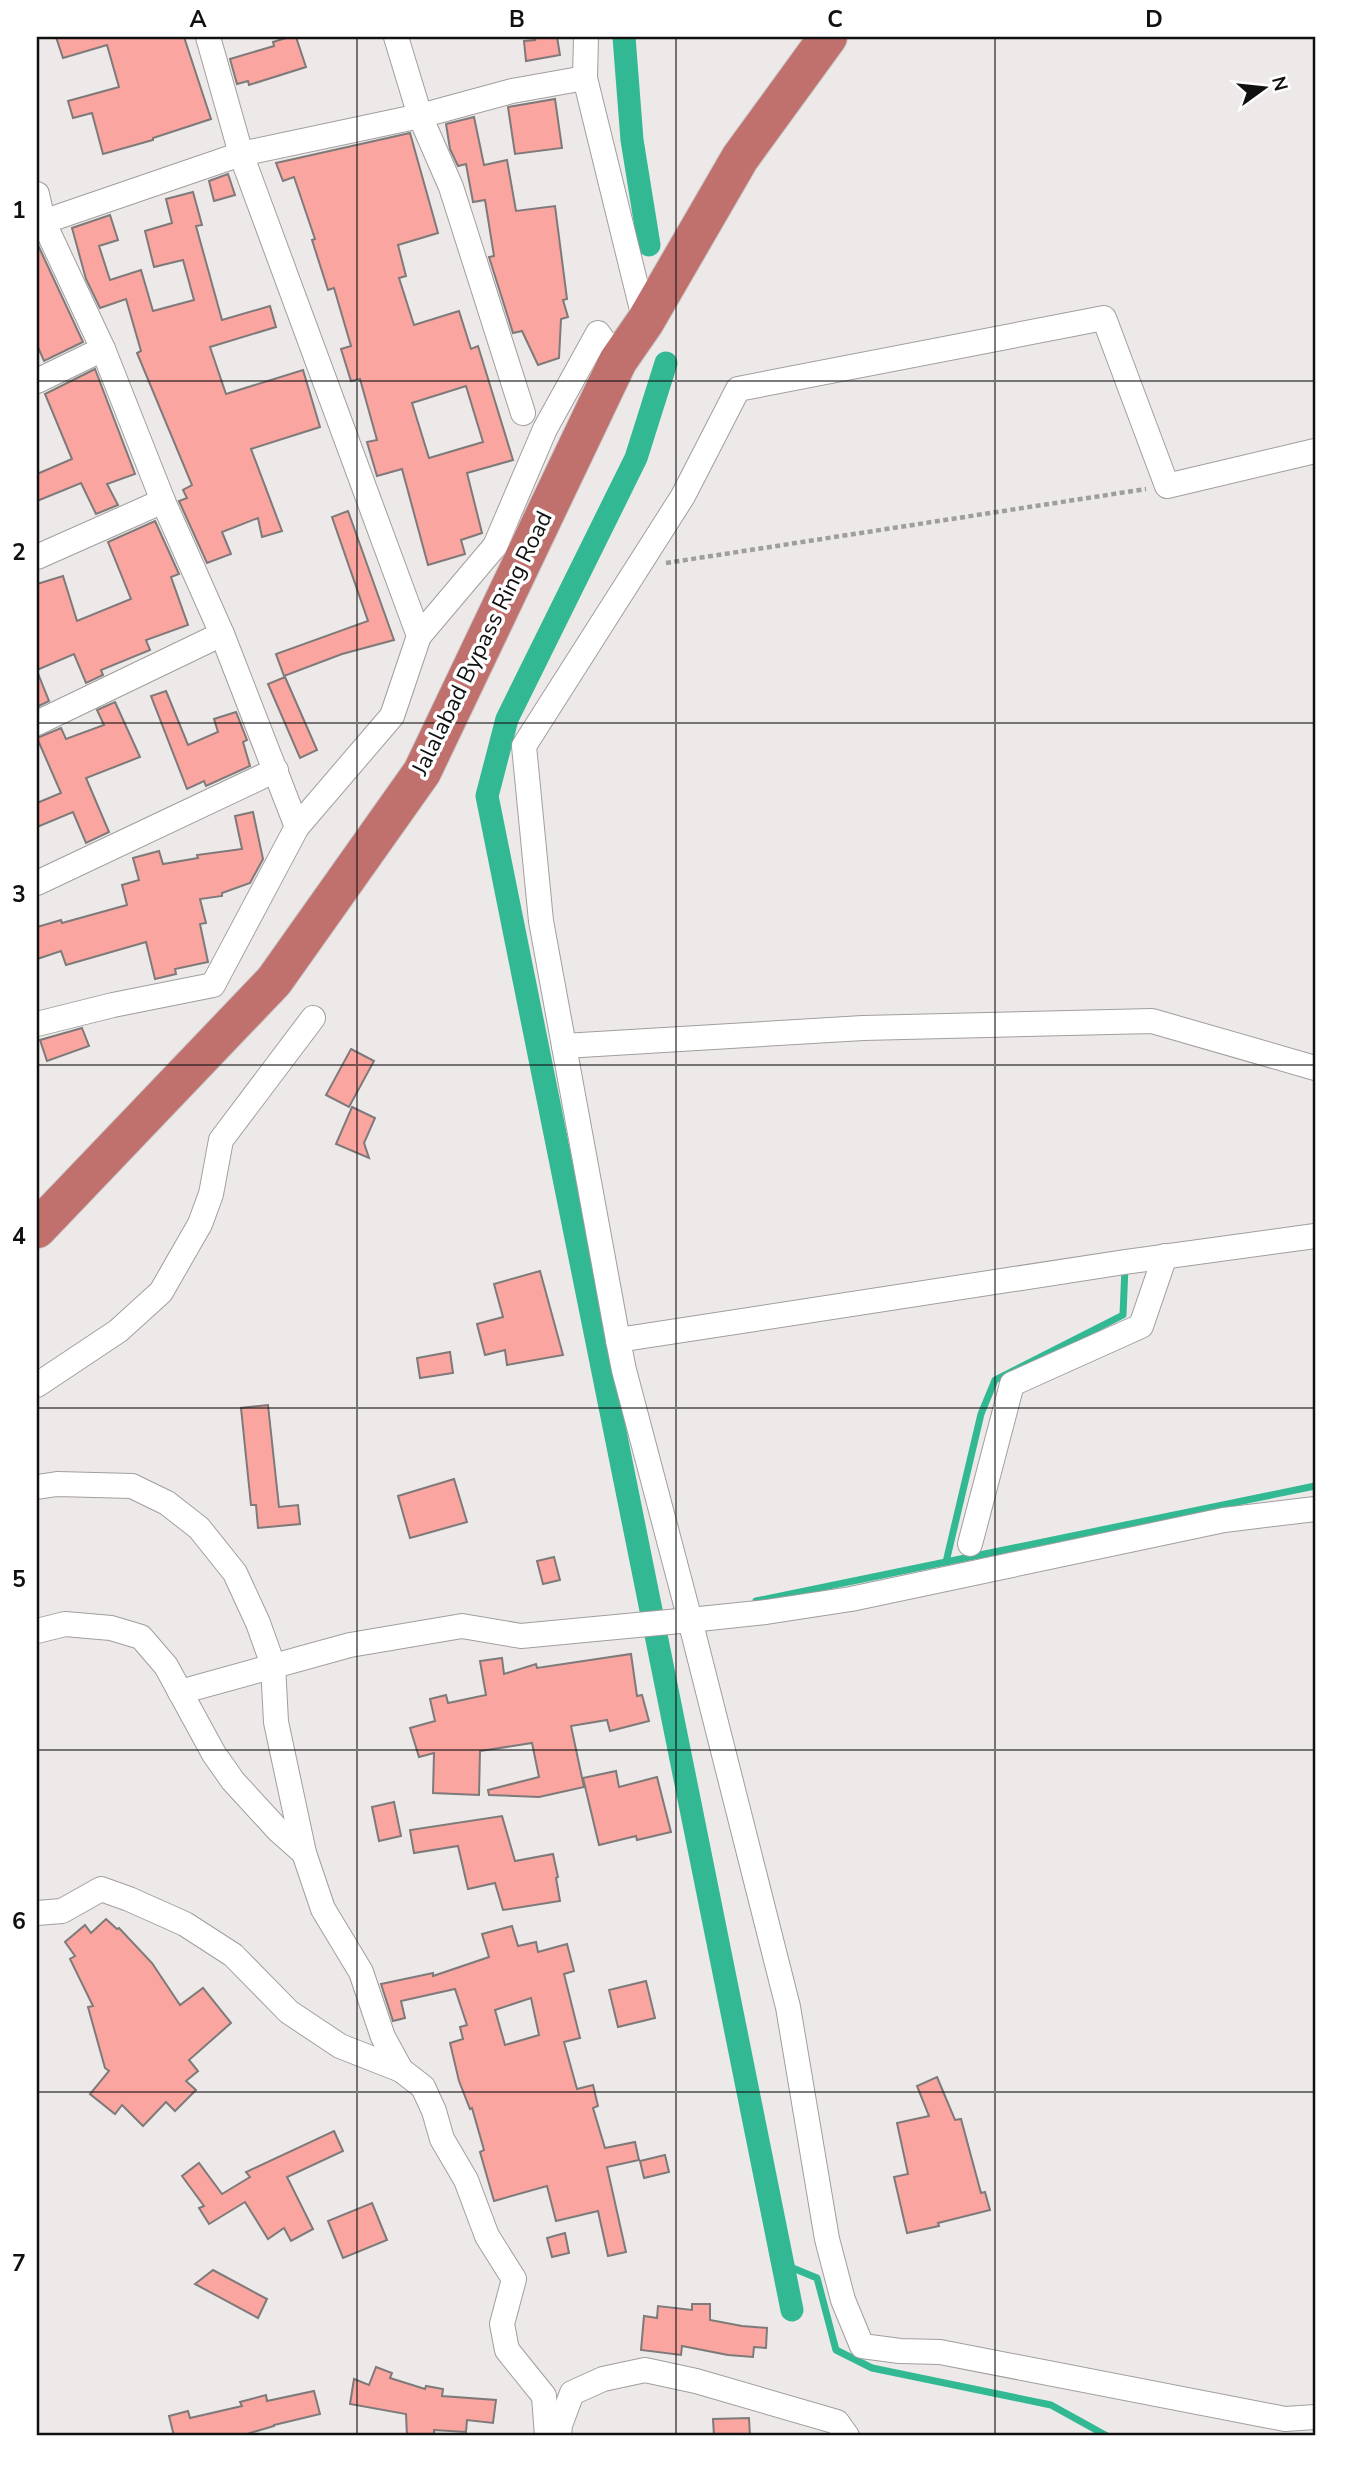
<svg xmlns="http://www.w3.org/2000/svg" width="1352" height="2473" viewBox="0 0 1352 2473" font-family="'Nunito Sans',sans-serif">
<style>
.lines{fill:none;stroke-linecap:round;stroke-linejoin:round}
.stream{stroke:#32b993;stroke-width:7}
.canal{stroke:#32b993;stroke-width:23}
.building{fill:#faa5a0;stroke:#7d7a79;stroke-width:2;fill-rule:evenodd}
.street-casing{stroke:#a19e9d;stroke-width:26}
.highway-casing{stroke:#c6c6c6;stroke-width:40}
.path{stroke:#a09d9d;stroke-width:4.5;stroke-dasharray:5 3.5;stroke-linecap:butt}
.street{stroke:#fff;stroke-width:24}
.highway{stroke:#c1716d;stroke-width:38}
.grid{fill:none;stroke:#111010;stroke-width:2;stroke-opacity:0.55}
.labels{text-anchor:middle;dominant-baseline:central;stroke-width:7;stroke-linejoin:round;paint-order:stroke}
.street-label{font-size:23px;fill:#111010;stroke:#fff}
.neatline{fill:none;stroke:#111010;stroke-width:2.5}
.grid-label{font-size:23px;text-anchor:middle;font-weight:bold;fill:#111010}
</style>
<rect width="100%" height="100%" fill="#ede9e9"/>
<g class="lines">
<g class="stream">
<polyline points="946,1562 981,1414 995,1380 1123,1315 1125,1267"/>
<polyline points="756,1601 1315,1486"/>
<polyline points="783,2264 817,2278 836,2350 872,2368 1051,2405 1107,2436"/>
</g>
<g class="canal">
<polyline points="624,37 632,140 649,245"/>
<polyline points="666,363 636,458 507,719 487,796 792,2310"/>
</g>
</g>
<g class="building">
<polygon points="56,37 184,37 211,119 153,138 153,140 103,154 92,113 73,118 68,101 119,87 107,45 63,58"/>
<polygon points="289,37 296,37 306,67 249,85 248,81 237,84 230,59 274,46 273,42"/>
<polygon points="534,37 557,37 560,55 526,61 524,41 535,40"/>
<polygon points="555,99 562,148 515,154 508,107"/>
<polygon points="474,117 484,165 507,160 516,211 555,206 567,299 563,300 568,317 561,319 559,358 538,365 522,331 513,333 489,257 494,256 485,200 473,202 466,164 458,166 450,149 446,124"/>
<path d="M 410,133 L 438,233 L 398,245 L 406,276 L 399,278 L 414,325 L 459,311 L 471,349 L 478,346 L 513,460 L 467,473 L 482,533 L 461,540 L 465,554 L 428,565 L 402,469 L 377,476 L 367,442 L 377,440 L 360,379 L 351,381 L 341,349 L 351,346 L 334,288 L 328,290 L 312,240 L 315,239 L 294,177 L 283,181 L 276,163 ZM 466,386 L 483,442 L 429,458 L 412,403 Z"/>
<polygon points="228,174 235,195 214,201 209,181"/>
<polygon points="193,192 202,225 196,226 222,320 270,306 276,327 210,347 226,394 303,370 320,427 251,449 282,531 262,537 258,518 222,532 231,554 207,563 179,501 187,498 183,490 192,485 137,353 141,351 126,299 100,308 86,279 72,228 110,215 118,240 99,246 110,280 141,270 153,311 194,300 183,260 154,267 145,231 172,223 166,199"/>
<polygon points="37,243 83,342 44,361 37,345"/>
<polygon points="95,369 135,474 107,484 118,505 96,514 81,483 37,501 37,474 72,459 45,394"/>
<polygon points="348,511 394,640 342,654 284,676 276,654 368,621 332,517"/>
<polygon points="155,521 179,574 171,577 188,625 146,640 150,650 101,670 103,675 86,683 74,654 37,670 37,584 63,576 77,621 131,599 108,542"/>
<polygon points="37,671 49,701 37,707"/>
<polygon points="285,677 317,750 300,758 268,684"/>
<polygon points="166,691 188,745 218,732 214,719 236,712 247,740 243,742 250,766 206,786 204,781 187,789 151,696"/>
<polygon points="115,702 140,757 86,778 109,832 86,843 73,812 37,827 37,803 61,793 37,738 61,728 66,739 104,725 97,710"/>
<polygon points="253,812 263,859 250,883 222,893 222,896 200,899 206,923 200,924 208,962 175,969 176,974 155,979 146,942 66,965 61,951 37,959 37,927 61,920 62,923 127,905 122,885 139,880 133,858 159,851 163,864 198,858 197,855 242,849 235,816"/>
<polygon points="82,1028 89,1046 47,1061 40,1040"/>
<polygon points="351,1049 374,1061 349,1107 326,1095"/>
<polygon points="352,1107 375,1118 364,1143 369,1158 336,1144"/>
<polygon points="540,1271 563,1355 507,1365 505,1350 485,1355 477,1324 503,1317 494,1284"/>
<polygon points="450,1352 453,1373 420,1378 417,1358"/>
<polygon points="268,1405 279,1507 298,1505 300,1524 258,1528 256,1505 251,1505 241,1408"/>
<polygon points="454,1479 467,1522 410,1538 398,1496"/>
<polygon points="554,1557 560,1580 543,1584 537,1561"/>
<polygon points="631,1654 637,1696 642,1695 649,1721 610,1731 607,1720 571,1726 584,1787 539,1797 489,1795 488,1790 539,1777 532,1743 480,1751 479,1795 433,1793 434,1753 419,1757 410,1728 435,1721 430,1699 446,1695 448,1703 486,1695 480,1661 502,1658 504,1674 536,1664 537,1668"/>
<polygon points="616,1771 619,1787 657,1777 671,1832 637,1840 636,1836 599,1845 583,1778"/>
<polygon points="394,1802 401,1836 379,1841 372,1807"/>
<polygon points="502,1816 515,1861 553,1854 558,1877 556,1878 560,1901 503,1910 495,1883 468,1889 458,1846 414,1853 410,1830"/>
<polygon points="106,1919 117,1929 119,1928 152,1963 180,2005 203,1988 231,2023 189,2060 198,2071 186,2081 196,2090 175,2111 166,2102 143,2126 122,2105 115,2114 90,2094 109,2071 105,2068 88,2007 93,2006 70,1959 75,1956 65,1942 85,1925 91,1933"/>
<path d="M 512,1926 L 518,1946 L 536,1942 L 538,1952 L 567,1944 L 574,1971 L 564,1974 L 580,2038 L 564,2042 L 577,2089 L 593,2085 L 598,2106 L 593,2108 L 605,2148 L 635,2142 L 639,2160 L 607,2167 L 626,2252 L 608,2256 L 598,2211 L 556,2221 L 547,2186 L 494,2201 L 480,2152 L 484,2150 L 472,2108 L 470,2109 L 459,2081 L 450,2043 L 463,2039 L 460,2027 L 467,2025 L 455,1989 L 401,2001 L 405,2018 L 393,2021 L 381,1984 L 433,1973 L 433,1976 L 489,1957 L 482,1934 ZM 531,1998 L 539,2035 L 505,2045 L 495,2010 Z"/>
<polygon points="646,1981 655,2018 618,2027 609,1990"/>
<polygon points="937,2077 955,2120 961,2119 981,2193 985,2192 990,2210 938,2223 939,2226 907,2233 894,2177 908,2174 897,2123 929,2116 917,2086"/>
<polygon points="334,2131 343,2151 287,2177 313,2229 291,2241 284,2228 268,2239 245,2202 209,2224 199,2208 204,2206 182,2176 199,2163 222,2194 250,2177 246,2172"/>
<polygon points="665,2155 669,2172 644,2178 640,2161"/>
<polygon points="372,2203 387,2240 343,2258 328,2221"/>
<polygon points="565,2233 569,2253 552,2257 547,2238"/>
<polygon points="213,2270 267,2299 258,2318 195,2284"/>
<polygon points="692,2304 710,2304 710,2320 742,2326 767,2328 766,2348 754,2347 753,2357 728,2355 682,2346 681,2355 641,2350 644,2316 657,2318 658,2306 692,2310"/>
<polygon points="376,2367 392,2373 390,2378 425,2389 426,2386 443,2389 442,2396 496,2400 493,2423 467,2420 466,2432 434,2430 434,2436 407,2436 406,2414 350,2404 354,2379 369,2385"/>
<polygon points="314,2391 320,2414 274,2425 274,2426 240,2436 174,2436 169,2416 188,2411 190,2418 242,2406 240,2402 266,2395 267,2401"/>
<polygon points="749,2418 750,2436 714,2436 713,2419"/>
</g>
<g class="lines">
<g class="street-casing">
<g id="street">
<polyline points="208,37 241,154 419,636"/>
<polyline points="396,37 420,116 451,187 523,413"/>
<polyline points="586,37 585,78 645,322"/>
<polyline points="37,194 43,221 103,349 163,501 222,634 297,827"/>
<polyline points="37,224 241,154 420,116 512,91 585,78"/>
<polyline points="37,381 103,349"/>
<polyline points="37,557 163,501"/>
<polyline points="37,723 222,634"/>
<polyline points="37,883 276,770"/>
<polyline points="37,1024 113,1005 213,985 297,827 392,716 419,636 495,546 545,429 598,333 618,361"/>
<polyline points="564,1046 863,1028 1152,1021 1315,1068"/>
<polyline points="618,1340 1125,1262 1315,1236"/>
<polyline points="37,1385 118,1331 161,1292 200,1224 211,1194 221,1140 313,1018"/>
<polyline points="37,1487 57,1484 132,1486 167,1503 199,1528 235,1573 258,1623 273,1665 276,1722 304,1853 323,1909 361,1972 383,2037 401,2070 423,2087 434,2111 442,2139 466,2180 487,2236 514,2279 502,2324 507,2350 544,2396 547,2436"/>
<polyline points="1315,1509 1224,1520 851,1599 766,1612 690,1620 788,2007 827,2239 843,2300 862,2346 900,2351 940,2352 1285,2419 1315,2417"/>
<polyline points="970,1544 1012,1384 1141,1326 1165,1256"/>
<polyline points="37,1631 65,1624 111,1628 141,1637 166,1666 214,1754 233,1781 278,1830 304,1853"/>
<polyline points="180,1692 350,1645 462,1626 521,1636 690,1620 624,1370 618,1340 541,921 524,746 683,496 738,389 1104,318 1167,486 1315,451"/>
<polyline points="37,1913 62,1911 101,1889 129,1899 185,1924 233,1955 289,2012 340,2046 401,2070"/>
<polyline points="559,2436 560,2425 572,2393 603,2379 645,2370 696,2381 837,2422 847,2436"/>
</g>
</g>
<g class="highway-casing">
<polyline id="highway" points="37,1229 274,981 422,772 618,361 645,322 740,158 828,37"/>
</g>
<polyline class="path" points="666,563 1146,489"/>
<use href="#street" class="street"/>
<use href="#highway" class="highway"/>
</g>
<path class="grid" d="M 357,37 L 357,2436M 676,37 L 676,2436M 995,37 L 995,2436M 37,381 L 1315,381M 37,723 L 1315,723M 37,1065 L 1315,1065M 37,1408 L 1315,1408M 37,1750 L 1315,1750M 37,2092 L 1315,2092"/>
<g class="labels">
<g class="street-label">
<text transform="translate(482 643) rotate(-64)">Jalalabad Bypass Ring Road</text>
</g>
</g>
<rect width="1352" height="2473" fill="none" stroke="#ffffff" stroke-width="77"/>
<g transform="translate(1264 88) rotate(75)" stroke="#ffffff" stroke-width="5" paint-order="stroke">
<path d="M0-5L12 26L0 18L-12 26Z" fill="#111010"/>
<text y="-10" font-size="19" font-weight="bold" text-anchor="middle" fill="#111010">N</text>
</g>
<rect x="38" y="38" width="1276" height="2396" class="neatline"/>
<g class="grid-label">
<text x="198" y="27">A</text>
<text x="517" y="27">B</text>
<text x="835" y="27">C</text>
<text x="1154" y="27">D</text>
<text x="19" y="218">1</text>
<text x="19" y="560">2</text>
<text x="19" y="902">3</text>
<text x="19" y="1244">4</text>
<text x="19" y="1587">5</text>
<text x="19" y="1929">6</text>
<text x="19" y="2271">7</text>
</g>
</svg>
